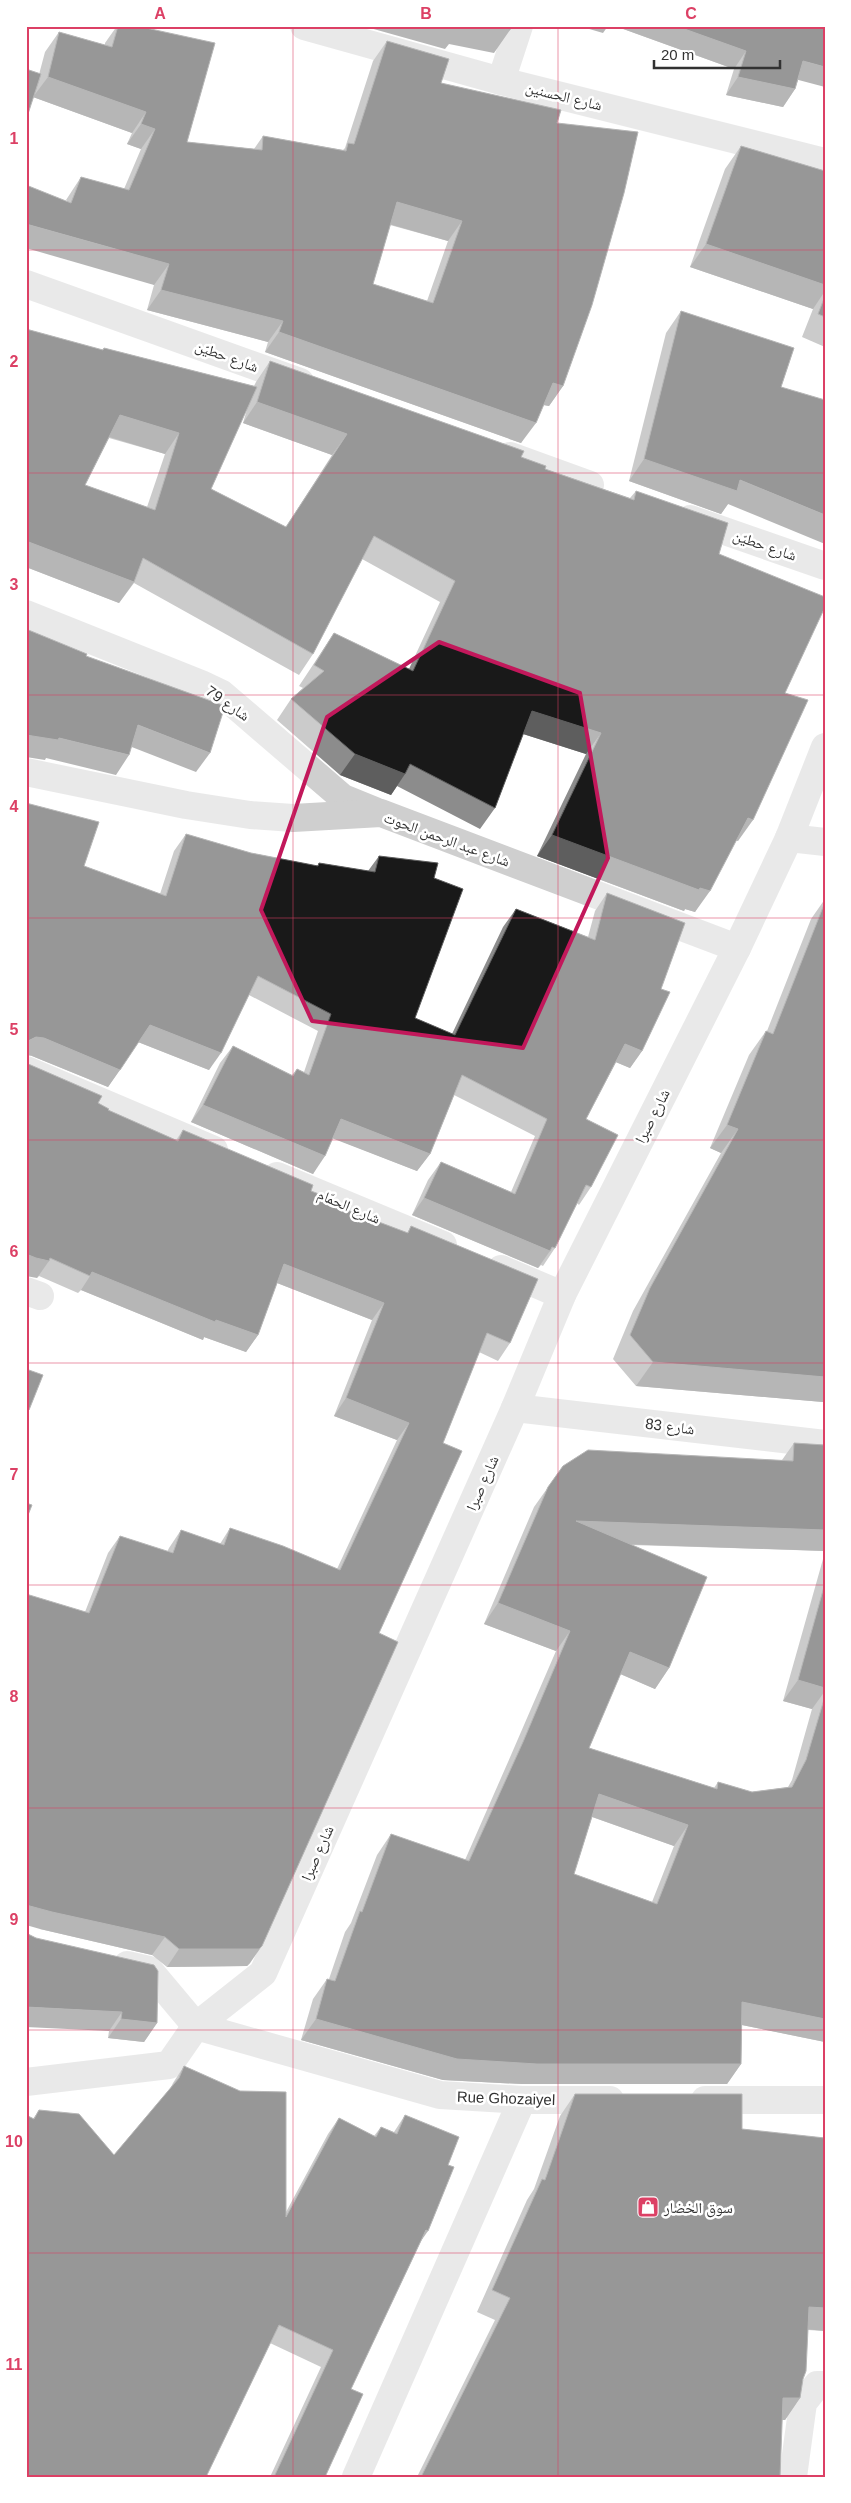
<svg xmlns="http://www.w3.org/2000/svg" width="851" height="2503" viewBox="0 0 851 2503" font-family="Arial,'Noto Naskh Arabic',sans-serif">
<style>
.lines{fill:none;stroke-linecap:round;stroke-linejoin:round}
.minor{stroke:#cfcfcf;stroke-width:28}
.wall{fill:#8c8c8c;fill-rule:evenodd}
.shaded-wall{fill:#5e5e5e}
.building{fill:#191919;stroke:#5e5e5e;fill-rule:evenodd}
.marked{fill:none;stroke:#c2185b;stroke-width:4;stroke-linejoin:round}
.grid{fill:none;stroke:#dc4065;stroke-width:1;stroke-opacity:0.55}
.labels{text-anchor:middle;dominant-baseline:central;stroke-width:5;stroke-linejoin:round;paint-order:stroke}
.street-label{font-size:15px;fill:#323232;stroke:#fff}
.poi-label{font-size:15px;fill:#323232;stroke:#fff;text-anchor:start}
.neatline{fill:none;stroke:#dc4065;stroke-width:2}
.grid-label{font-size:16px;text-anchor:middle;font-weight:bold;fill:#dc4065}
</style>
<rect width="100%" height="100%" fill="#fff"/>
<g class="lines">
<g class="minor">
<polyline points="304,26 501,81 825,162"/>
<polyline points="501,81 519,26"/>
<polyline points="26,284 300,382"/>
<polyline points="510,456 590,485"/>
<polyline points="690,519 825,566"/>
<polyline points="26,614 201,684 222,694 343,798 375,811"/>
<polyline points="26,772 186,805 250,815 293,818 381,813 737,948"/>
<polyline points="789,838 825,842"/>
<polyline points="26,1070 214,1150"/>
<polyline points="277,1176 443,1245"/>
<polyline points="501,1269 562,1295"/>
<polyline points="26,1291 40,1296"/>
<polyline points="515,1408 825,1444"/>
<polyline points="127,1965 149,1970 196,2026"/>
<polyline points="196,2026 440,2095 522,2100 610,2100"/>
<polyline points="26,2082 169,2065 196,2026 263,1973 515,1408 562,1295 737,948 789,838 825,747"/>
<polyline points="705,2100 825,2100"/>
<polyline points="356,2477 522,2100"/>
<polyline points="793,2477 803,2403 817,2385 825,2385"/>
</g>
</g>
<g class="wall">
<path d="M 117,26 L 137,26 L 187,142 L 254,149 L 263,136 L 343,150 L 345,148 L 373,61 L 387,41 L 441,83 L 557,123 L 563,386 L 549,406 L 543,405 L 521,443 L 265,352 L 268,342 L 147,310 L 154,285 L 66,200 L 81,177 L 124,189 L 141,149 L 127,144 L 132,133 L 33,97 L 45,52 L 59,32 L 105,45 L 105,43 ZM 390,225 L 448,241 L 427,301 L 373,284 Z"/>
<polygon points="615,26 825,26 798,80 795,89 783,107 726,95 734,69"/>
<polygon points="741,146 825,171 825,347 802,337 813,309 690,267 725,169"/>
<polygon points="681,311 781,387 728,504 721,514 629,481 666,333"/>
<path d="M 26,329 L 102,350 L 104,348 L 254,386 L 256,382 L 270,361 L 521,457 L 545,469 L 630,498 L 636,491 L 719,554 L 785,693 L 738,841 L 736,840 L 695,912 L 685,909 L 684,911 L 537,856 L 586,754 L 523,734 L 495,808 L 480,829 L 397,786 L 391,795 L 340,775 L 277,720 L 291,699 L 303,688 L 299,686 L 334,633 L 409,669 L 440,602 L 362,559 L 313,654 L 299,675 L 134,583 L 119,603 L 26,567 ZM 248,406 L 243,423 L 332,455 L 286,527 L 211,489 ZM 109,438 L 165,454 L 147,507 L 85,485 Z"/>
<polygon points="186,834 251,853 317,866 319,863 368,871 379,856 434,878 415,1018 452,1034 503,927 516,909 588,937 595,911 607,893 661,989 642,1051 630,1068 616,1062 586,1119 591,1187 579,1205 577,1203 555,1248 543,1266 541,1265 538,1268 412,1215 428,1180 441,1162 511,1192 535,1136 454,1095 430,1154 417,1171 333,1138 313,1174 191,1122 220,1063 233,1046 292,1075 297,1069 304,1072 318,1031 249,995 209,1070 138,1042 108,1087 32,1056 84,866 160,894 174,851"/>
<polygon points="825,899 825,1400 823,1402 636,1386 613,1359 633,1311 721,1153 710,1148 749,1055 766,1031 767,1031 811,919"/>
<polygon points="98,1103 108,1110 176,1140 183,1130 311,1191 318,1199 407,1233 411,1226 510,1343 498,1361 479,1352 443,1443 379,1633 250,1963 247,1966 167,1967 152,1955 40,1929 85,1612 108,1553 120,1536 167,1552 169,1548 181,1530 220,1544 230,1528 337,1569 397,1440 334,1416 372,1320 277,1283 258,1335 246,1352 204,1337 203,1340 81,1290 78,1293 39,1276 37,1278"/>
<path d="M 794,1443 L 825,1445 L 825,1551 L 631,1545 L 669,1668 L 655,1689 L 620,1674 L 589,1748 L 714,1788 L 718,1782 L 752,1792 L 788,1787 L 792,1780 L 812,1709 L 783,1701 L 825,1552 L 825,2042 L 742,2025 L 741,2064 L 727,2084 L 522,2084 L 443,2080 L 301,2040 L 313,1999 L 327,1979 L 329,1979 L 345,1932 L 351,1923 L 377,1855 L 391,1834 L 465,1860 L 508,1762 L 556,1651 L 484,1624 L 534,1507 L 563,1466 L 782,1460 ZM 592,1817 L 674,1846 L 652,1902 L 574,1874 Z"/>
<polygon points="28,1934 157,2023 144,2042 108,2038 109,2031"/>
<polygon points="184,2066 286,2212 328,2134 339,2118 374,2136 381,2127 394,2132 405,2115 448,2165 420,2243 351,2389 325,2477 270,2477 321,2367 270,2343 33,2119 39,2110 114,2155 170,2089 173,2083"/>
<polygon points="575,2094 742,2129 825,2138 825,2331 808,2330 800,2398 785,2420 782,2420 780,2477 417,2477 495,2320 477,2312 527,2200 534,2189 560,2116"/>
</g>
<g class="shaded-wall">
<polygon points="371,26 490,26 510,30 494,53 449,44 445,49 370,28"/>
<polygon points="579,26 608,26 603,33"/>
<polygon points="615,26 676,26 746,51 734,69"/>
<polygon points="803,61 825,67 825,87 791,78"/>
<polygon points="48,77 146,112 132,133 33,97"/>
<polygon points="738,77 795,89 783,107 726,95"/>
<polygon points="141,124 155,129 141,149 127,144"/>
<polygon points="397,202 462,221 448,241 382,222"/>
<polygon points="26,224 169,264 154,285 26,248"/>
<polygon points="706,244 825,285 825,291 813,309 690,267"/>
<polygon points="161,290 283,321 268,342 147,310"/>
<polygon points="279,332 536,423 521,443 265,352"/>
<polygon points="553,383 563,386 549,406 539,404"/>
<polygon points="257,402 347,434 332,455 243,423"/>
<polygon points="120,415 179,433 165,454 106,436"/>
<polygon points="644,459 740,480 825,515 825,544 728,504 721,514 629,481"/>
<polygon points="26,541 134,582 119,603 26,567"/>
<polygon points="532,711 601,733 586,754 517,732"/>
<polygon points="138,725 210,753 196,772 124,744"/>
<polygon points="26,735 59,738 129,755 116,775 46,758 45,760 26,757"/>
<polygon points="355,754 405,774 391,795 340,775"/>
<polygon points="748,818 753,820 738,841 733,839"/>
<polygon points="552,835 710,891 695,912 685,909 684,911 537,856"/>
<polygon points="150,1025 221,1053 209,1070 138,1042"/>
<polygon points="36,1037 44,1038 120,1070 108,1087 32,1056 26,1055 26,1043 28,1041"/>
<polygon points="625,1044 642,1051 630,1068 613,1061"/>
<polygon points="203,1105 325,1156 313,1174 191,1122"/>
<polygon points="341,1119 430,1154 417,1171 329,1137"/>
<polygon points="727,1125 738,1129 721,1153 710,1148"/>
<polygon points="424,1198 550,1251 538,1268 412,1215"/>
<polygon points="26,1254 49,1261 37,1278 26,1276"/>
<polygon points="284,1264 384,1303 372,1320 272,1281"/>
<polygon points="92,1272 216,1320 258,1335 246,1352 204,1337 203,1340 81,1290 90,1276"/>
<polygon points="653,1362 825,1377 825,1400 823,1402 636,1386"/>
<polygon points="346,1398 409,1423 397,1440 334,1416"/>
<polygon points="576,1521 825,1530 825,1551 562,1542"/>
<polygon points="498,1603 570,1631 556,1651 484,1624"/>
<polygon points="630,1652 669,1668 655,1689 616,1672"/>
<polygon points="798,1680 825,1688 825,1691 812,1709 783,1701"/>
<polygon points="599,1794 688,1825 674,1846 584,1814"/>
<polygon points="26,1905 165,1937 152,1955 40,1929 26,1925"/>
<polygon points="262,1946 250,1963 247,1966 167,1967 179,1949"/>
<polygon points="742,2002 825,2019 825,2042 727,2022"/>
<polygon points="26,2007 122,2012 109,2031 26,2027"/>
<polygon points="121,2019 157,2023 144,2042 108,2038"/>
<polygon points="316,2019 741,2064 727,2084 522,2084 443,2080 301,2040"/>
<polygon points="426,2230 428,2231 416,2248"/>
<polygon points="809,2307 825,2308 825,2331 794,2328"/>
<polygon points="783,2398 800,2398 785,2420 768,2419"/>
</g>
<g class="building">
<path d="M 118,26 L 137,26 L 215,43 L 187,142 L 262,150 L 263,136 L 346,151 L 348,143 L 354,144 L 387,41 L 449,59 L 441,83 L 561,110 L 557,123 L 638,132 L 624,193 L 592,305 L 563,386 L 553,383 L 536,423 L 279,332 L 283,321 L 161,290 L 169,264 L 26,224 L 26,185 L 71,203 L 81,177 L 129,190 L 155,129 L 141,124 L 146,112 L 48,77 L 59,32 L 112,47 ZM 397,202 L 462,221 L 433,303 L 373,284 Z"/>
<polygon points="490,26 511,26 510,30"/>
<polygon points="676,26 825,26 825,67 803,61 795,89 738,77 746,51"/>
<polygon points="26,69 41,74 26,120"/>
<polygon points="741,146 825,171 825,285 706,244"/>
<polygon points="825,296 825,317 818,314"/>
<polygon points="681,311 794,348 781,387 825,400 825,515 740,480 737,491 644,459"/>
<path d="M 26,329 L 103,350 L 104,348 L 257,387 L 211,489 L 286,527 L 347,434 L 257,402 L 270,361 L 524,451 L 521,457 L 546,466 L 545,469 L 634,500 L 636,491 L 728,523 L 719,554 L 825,597 L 825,607 L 785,693 L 808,700 L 753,820 L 748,818 L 710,891 L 700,888 L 699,890 L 552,835 L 601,733 L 532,711 L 495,808 L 410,764 L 405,774 L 355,754 L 291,699 L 324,671 L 314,665 L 334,633 L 413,671 L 455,581 L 374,536 L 313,654 L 143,558 L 134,582 L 26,541 ZM 120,415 L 179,433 L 155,510 L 85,485 Z"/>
<polygon points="26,629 87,654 86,656 225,706 210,753 138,725 129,755 59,738 58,740 26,735"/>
<polygon points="26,803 99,822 84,866 166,896 186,834 251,853 318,866 319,863 375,872 379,856 438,863 434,878 463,889 415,1018 455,1035 516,909 595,940 607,893 685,923 661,989 670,992 642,1051 625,1044 586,1119 618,1135 591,1187 586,1185 555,1248 552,1247 550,1251 424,1198 441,1162 515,1194 547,1119 462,1075 430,1154 341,1119 325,1156 203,1105 233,1046 293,1076 297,1069 309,1075 331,1014 258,976 221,1053 150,1025 120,1070 44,1038 36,1037 28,1041 26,1043"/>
<polygon points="825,902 825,1377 653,1362 630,1335 650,1288 738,1129 727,1125 766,1031 773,1034"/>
<polygon points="26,1063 102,1096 98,1103 109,1109 108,1110 178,1141 183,1130 313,1185 311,1191 319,1194 318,1199 408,1233 411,1226 538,1279 510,1343 487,1333 443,1443 462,1451 379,1633 398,1642 262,1946 259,1949 179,1949 165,1937 52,1912 26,1905 26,1594 89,1613 120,1536 173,1553 181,1530 224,1545 230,1528 283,1546 340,1570 409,1423 346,1398 384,1303 284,1264 258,1335 216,1320 215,1322 92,1272 90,1276 50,1258 49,1261 36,1258 26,1254"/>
<polygon points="26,1369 43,1375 29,1410 26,1409"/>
<path d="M 794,1443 L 825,1445 L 825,1530 L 576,1521 L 707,1577 L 669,1668 L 630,1652 L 589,1748 L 717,1789 L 718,1782 L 752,1792 L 792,1787 L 806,1760 L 825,1696 L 825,2019 L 742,2002 L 741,2064 L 537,2064 L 457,2059 L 316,2019 L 327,1979 L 335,1981 L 360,1911 L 362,1912 L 391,1834 L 469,1861 L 523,1742 L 570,1631 L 498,1603 L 548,1487 L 563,1466 L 588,1450 L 793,1461 ZM 599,1794 L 688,1825 L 657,1904 L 574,1874 Z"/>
<polygon points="26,1503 32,1505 26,1520"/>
<polygon points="825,1583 825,1688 798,1680"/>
<polygon points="26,1931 28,1934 36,1938 154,1965 158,1971 157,2023 121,2019 122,2012 26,2007"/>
<polygon points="184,2066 240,2091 286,2092 286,2217 339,2118 376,2137 381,2127 397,2134 405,2115 459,2137 448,2165 454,2167 428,2231 426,2230 351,2389 363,2394 325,2477 274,2477 333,2350 279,2325 206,2477 26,2477 26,2115 34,2119 39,2110 79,2114 114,2155 179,2078"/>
<polygon points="575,2094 742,2094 742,2129 825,2138 825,2308 809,2307 806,2371 803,2379 800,2398 783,2398 780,2477 421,2477 510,2298 492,2290 542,2179 545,2180"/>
</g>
<path d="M0 0H851V2503H0ZM 439,642 L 580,693 L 608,858 L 523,1048 L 312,1021 L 261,910 L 327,717 Z" fill="#fff" fill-opacity=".55" fill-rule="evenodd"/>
<path class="marked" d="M 439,642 L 580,693 L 608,858 L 523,1048 L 312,1021 L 261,910 L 327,717 Z"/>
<path class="grid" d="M 293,26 L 293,2477M 558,26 L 558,2477M 26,250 L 825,250M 26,473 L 825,473M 26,695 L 825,695M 26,918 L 825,918M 26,1140 L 825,1140M 26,1363 L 825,1363M 26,1585 L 825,1585M 26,1808 L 825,1808M 26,2030 L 825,2030M 26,2253 L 825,2253"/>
<defs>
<g id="shop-square" transform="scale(1.125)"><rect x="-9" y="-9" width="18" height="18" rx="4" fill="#dc4065" stroke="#fff"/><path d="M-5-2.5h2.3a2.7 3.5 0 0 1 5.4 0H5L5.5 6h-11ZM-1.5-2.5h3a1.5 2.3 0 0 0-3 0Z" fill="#fff"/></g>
</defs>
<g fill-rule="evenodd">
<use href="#shop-square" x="648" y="2207"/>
</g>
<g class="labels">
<g class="street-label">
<text transform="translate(564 96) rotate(14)">شارع الحسنين</text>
<text transform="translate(227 356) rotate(20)">شارع حطيّن</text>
<text transform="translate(765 545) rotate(19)">شارع حطيّن</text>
<text transform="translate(228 703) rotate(35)">شارع 79</text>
<text transform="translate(447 839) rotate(20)">شارع عبد الرحمن الحوت</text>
<text transform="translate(652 1116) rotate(-63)">شارع صبرا</text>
<text transform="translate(349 1206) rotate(23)">شارع الحمّام</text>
<text transform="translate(670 1426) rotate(7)">شارع 83</text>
<text transform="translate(482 1483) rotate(-66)">شارع صبرا</text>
<text transform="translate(317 1853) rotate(-66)">شارع صبرا</text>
<text transform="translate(506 2098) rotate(2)">Rue Ghozaiyel</text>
</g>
<g class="poi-label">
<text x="664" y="2207">سوق الخضار</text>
</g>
</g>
<rect width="851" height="2503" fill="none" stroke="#ffffff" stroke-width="55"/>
<path d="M654 60v8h126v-8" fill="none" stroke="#323232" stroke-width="2.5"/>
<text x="661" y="60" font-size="15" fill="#323232" stroke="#ffffff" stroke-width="4" paint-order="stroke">20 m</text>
<rect x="28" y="28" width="796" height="2448" class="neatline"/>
<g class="grid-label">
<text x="160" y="19">A</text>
<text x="426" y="19">B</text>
<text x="691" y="19">C</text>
<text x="14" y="144">1</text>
<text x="14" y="367">2</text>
<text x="14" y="590">3</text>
<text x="14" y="812">4</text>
<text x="14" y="1035">5</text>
<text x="14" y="1257">6</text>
<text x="14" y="1480">7</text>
<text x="14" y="1702">8</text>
<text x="14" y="1925">9</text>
<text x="14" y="2147">10</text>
<text x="14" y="2370">11</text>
</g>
</svg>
